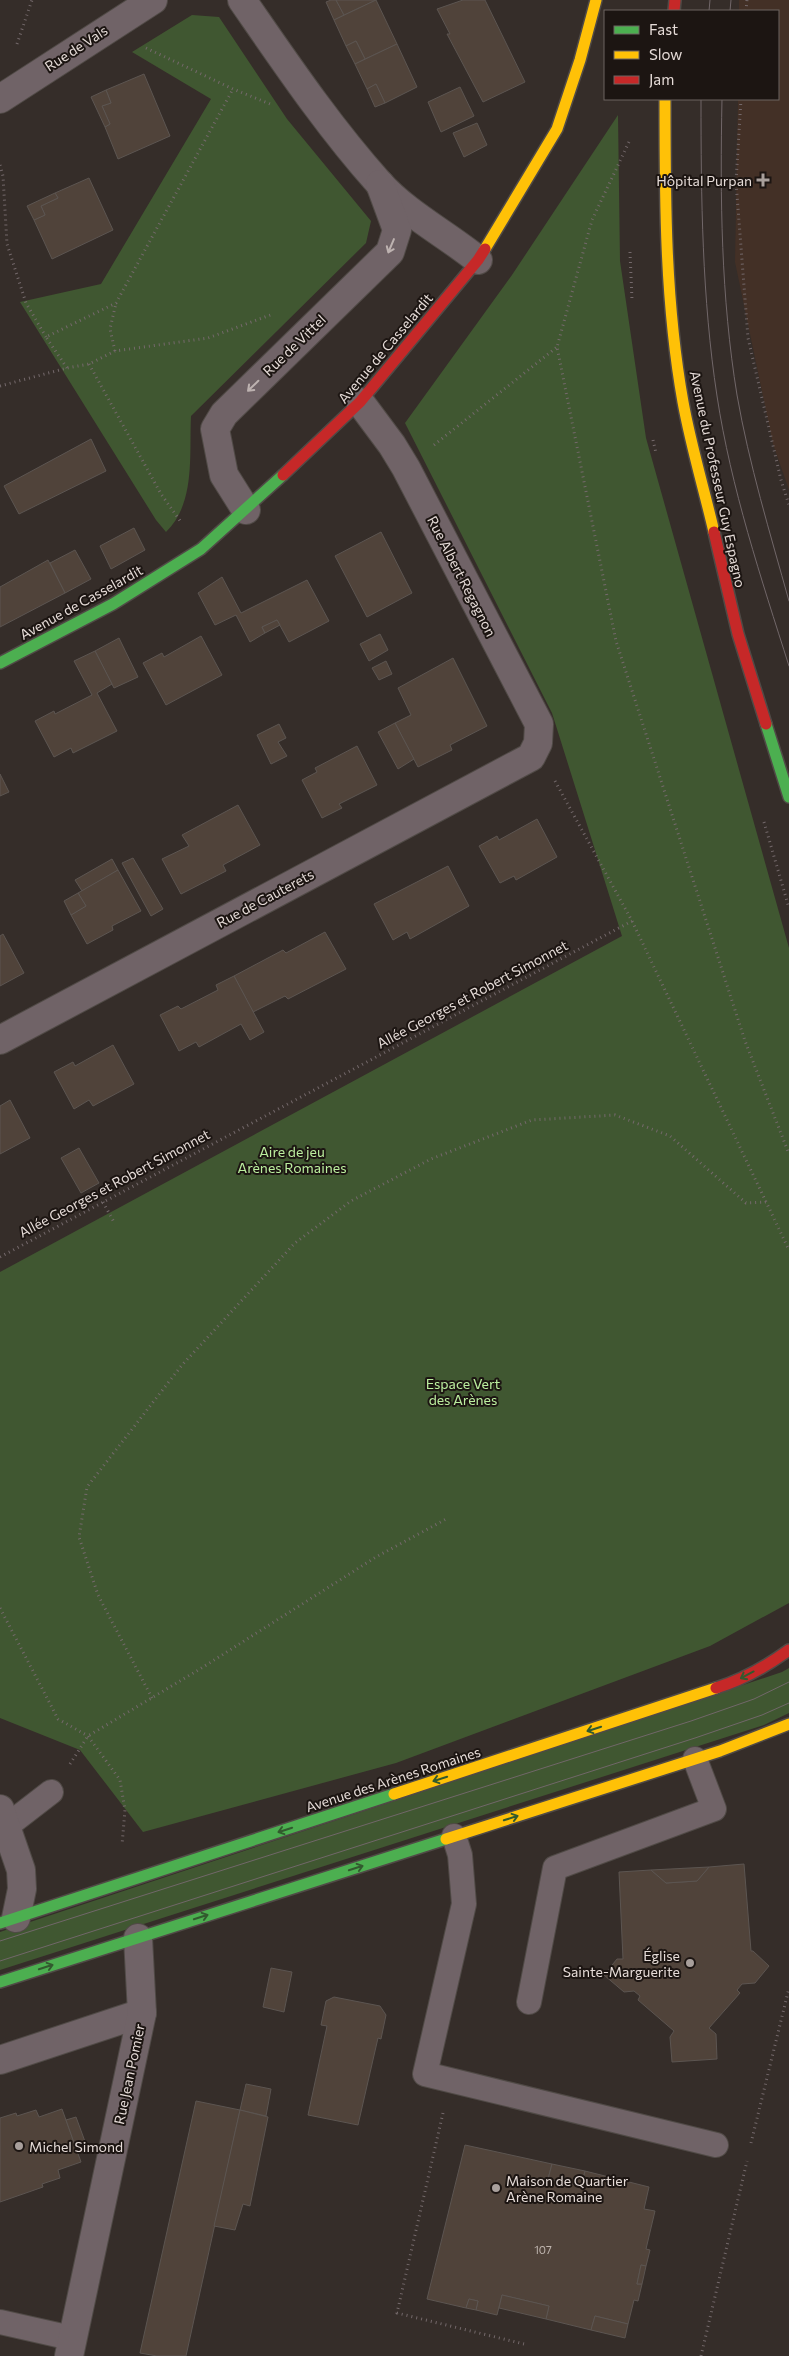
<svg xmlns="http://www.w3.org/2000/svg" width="789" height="2356" viewBox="0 0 789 2356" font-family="Commissioner,sans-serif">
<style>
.built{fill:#433026}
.green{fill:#405731}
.building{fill:#50433a;stroke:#5c5551}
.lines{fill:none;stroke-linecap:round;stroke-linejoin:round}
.lane-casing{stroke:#504a46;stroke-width:26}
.street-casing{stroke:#504a46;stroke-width:30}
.fast-casing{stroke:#504a46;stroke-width:14}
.slow-casing{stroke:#504a46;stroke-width:14}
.jam-casing{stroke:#504a46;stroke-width:14}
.path{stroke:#74696b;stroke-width:3;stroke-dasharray:1 4;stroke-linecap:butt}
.lane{stroke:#706367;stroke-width:24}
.street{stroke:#706367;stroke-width:28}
.fast{stroke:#4caf50;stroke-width:11}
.slow{stroke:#ffc107;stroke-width:11}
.jam{stroke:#c62828;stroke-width:11}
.tram{stroke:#716769;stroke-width:1}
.oneway{stroke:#bdb2b0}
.oneway2{stroke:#325a2e}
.poi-dot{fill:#a89f9b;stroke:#1c1512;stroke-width:2}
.labels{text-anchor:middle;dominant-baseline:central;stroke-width:4;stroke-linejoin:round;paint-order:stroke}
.number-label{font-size:11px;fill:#c0b6b0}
.street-label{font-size:14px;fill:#e6dcd8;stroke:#1c1512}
.poi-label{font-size:14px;fill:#e6dcd8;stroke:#1c1512;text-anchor:end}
.park-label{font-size:14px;fill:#bcef9f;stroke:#1c1512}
</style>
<rect width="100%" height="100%" fill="#352d29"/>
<polygon class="built" points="739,0 789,0 789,490 773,444 735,262 738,99 778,99 778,11 739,11"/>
<g class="green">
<path d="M 192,15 L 219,17 L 287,119 L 371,221 L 366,243 L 191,416 C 189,454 196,503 166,532 L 156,520 L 20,302 L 101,284 L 211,99 L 132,52 Z"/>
<polygon points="618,115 620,261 646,438 789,948 789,1603 710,1646 396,1763 143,1832 80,1750 0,1718 0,1272 622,936 552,713 405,423 512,275"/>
<polygon points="789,1668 789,1713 764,1725 0,1970 0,1932 782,1672"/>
</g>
<g class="building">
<polygon points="331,0 336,0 344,15 334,20 326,2"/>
<polygon points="336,0 376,0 344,15"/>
<polygon points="376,0 397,44 365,59 356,41 346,46 334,20"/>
<polygon points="463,0 485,0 525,82 483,102 447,34 450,34 437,9"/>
<polygon points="356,41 365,59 355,64 346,46"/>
<polygon points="397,44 417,87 385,103 376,84 367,89 355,64"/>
<polygon points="144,74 170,136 118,159 105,127 110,124 102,106 111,103 106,90"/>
<polygon points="376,84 385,103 375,107 367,89"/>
<polygon points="460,87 474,116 441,132 428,102"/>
<polygon points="106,90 111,103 102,106 110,124 105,127 91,97"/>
<polygon points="477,123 487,145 464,157 453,133"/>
<polygon points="89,178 113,230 52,259 34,220 45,215 41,206 58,198 55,193"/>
<polygon points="55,193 58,198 41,206 45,215 34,220 27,206"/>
<polygon points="91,439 106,471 19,514 4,486"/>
<polygon points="134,528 145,550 111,569 100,546"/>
<polygon points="381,532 412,593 367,617 335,556"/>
<polygon points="75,550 91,579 65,593 50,563"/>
<polygon points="48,560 65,593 0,627 0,587"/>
<polygon points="222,577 241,613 307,580 329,621 289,642 277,620 262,627 265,633 250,642 236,615 215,625 198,593"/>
<polygon points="277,620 280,625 265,633 262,627"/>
<polygon points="380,634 388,650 369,661 360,644"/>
<polygon points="201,636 222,675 166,705 143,663 162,653 164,657"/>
<polygon points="119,638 138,677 114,688 95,651"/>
<polygon points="95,651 112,684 97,693 117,731 73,753 71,748 54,757 35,721 54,711 55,714 92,695 74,661"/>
<polygon points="453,658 487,726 450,745 452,750 418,767 395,723 411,715 398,688"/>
<polygon points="386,661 392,674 379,680 372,668"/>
<polygon points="395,723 414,759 398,769 378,732"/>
<polygon points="279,724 286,738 278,742 287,756 271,764 257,735"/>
<polygon points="357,746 377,785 339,804 342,808 322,818 302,780 317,772 315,768"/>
<polygon points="0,774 9,792 0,796"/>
<polygon points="238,805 260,845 223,865 226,871 181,894 162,859 189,846 182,835"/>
<polygon points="537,819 557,857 516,880 514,876 500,883 479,846 497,836 499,840"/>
<polygon points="133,858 163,909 151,916 122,863"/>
<polygon points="112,859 118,870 82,891 75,880"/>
<polygon points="448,866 469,906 410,939 407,932 393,940 374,904"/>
<polygon points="118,870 141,911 112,926 113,930 87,944 71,915 86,906 78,893"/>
<polygon points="78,893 86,906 71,915 64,901"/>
<polygon points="325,932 346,969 288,999 285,996 253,1012 234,976 283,950 286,953"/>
<polygon points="3,934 24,973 0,986 0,936"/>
<polygon points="234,976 264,1032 250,1040 241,1024 199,1047 196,1042 179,1051 160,1015 178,1006 181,1009 218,990 216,985"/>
<polygon points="113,1045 134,1084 93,1106 89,1100 74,1109 54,1072 73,1062 75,1066"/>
<polygon points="10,1100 30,1138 0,1154 0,1106"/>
<polygon points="79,1148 99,1183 81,1193 61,1158"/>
<polygon points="744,1864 751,1951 753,1951 769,1966 755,1983 742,1984 737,1990 740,1993 709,2028 716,2034 717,2059 672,2062 670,2037 674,2031 638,2000 640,1996 634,1991 624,1992 604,1975 617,1959 623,1959 619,1872 651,1870 666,1883 697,1881 709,1867"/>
<polygon points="709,1867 697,1881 666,1883 651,1870"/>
<polygon points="271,1968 292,1972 284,2012 263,2007"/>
<polygon points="334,1997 380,2006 386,2015 381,2039 378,2038 358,2125 308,2115 327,2026 321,2025 326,2001"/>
<polygon points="246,2084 271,2089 266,2116 240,2110"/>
<polygon points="196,2101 240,2110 186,2356 157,2356 140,2353"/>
<polygon points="62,2109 81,2162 58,2170 60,2178 42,2184 43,2187 0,2202 0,2118 16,2113 17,2116 36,2110 39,2117"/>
<polygon points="240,2110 268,2117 250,2206 243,2204 235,2230 214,2226"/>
<polygon points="76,2117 87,2147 77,2151 66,2120"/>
<polygon points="465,2145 552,2164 548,2179 581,2186 585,2171 649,2187 644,2209 655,2211 646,2249 650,2250 646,2266 641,2265 637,2284 642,2284 638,2301 634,2300 628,2324 595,2316 591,2330 546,2319 549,2306 502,2295 497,2315 476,2310 478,2301 469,2299 466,2308 427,2299"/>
<polygon points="552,2164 585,2171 581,2186 548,2179"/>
<polygon points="641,2265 646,2266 642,2284 637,2284"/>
<polygon points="502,2295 549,2306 546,2319 499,2308"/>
<polygon points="469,2299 478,2301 476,2310 466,2308"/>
<polygon points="595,2316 628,2324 625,2338 591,2330"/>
</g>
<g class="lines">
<g class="lane-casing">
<g id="lane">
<polyline points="7,1826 51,1792"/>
<polyline points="454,1836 460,1855 464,1904 425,2074 716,2145"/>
<polyline points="529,2002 555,1868 714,1809 695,1759"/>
<polyline points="0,2322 71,2338"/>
</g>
</g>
<g class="street-casing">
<g id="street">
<path d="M 242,0 C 285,62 328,126 379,183 C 407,214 446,234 478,260"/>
<polyline points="0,99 153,0"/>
<polyline points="246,510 224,475 215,429 224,414 390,252 397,230 380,184"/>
<polyline points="0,1040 531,757 538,743 539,724 406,468 392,445 360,402"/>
<polyline points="0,1809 21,1870 22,1889 16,1918"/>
<polyline points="0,2060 142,2013"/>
<polyline points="69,2356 142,2013 138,1938"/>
</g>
</g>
<g class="fast-casing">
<g id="fast">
<polyline points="0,663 113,604 201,549 283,475"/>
<polyline points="766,724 789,797"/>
<polyline points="0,1923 394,1794"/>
<polyline points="0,1982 446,1839"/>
</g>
</g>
<g class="slow-casing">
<g id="slow">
<path d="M 665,99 C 665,200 665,302 683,402 C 691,446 704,489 714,532"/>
<polyline points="485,249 557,129 580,60 596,0"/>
<polyline points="394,1794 716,1688"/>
<polyline points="446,1839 720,1751 789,1724"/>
</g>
</g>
<g class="jam-casing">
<g id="jam">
<polyline points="674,11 675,0"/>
<polyline points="283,475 360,402 478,260 485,249"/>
<polyline points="714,532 738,634 766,724"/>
<path d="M 716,1688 C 742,1680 767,1666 789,1650"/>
</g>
</g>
<g class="path">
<polyline points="746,11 747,0"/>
<polyline points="17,44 32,0"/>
<polyline points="146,48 233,89 270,104"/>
<polyline points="741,99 736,182 748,338 781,480 789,505"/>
<polyline points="629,142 592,220 557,347 616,641 745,1041 789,1154"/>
<polyline points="0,165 3,176 7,244 26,303 46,337"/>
<polyline points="630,252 632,300"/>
<polyline points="115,351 110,329 116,303"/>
<polyline points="89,364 161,494 181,522"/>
<polyline points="67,368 46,337 116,303 233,89"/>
<polyline points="0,386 67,368 89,364 115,351 208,338 273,314"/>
<polyline points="653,440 656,453"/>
<polyline points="434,445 557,347"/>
<polyline points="555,781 632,921 789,1250"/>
<polyline points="764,822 789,908"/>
<polyline points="103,1202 115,1224"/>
<polyline points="0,1257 632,921"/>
<polyline points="0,1608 58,1719 88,1736 120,1780 125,1810 122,1845"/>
<polyline points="152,1698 98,1595 79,1537 87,1487 182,1365 295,1243 351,1201 431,1159 532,1120 615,1115 670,1136 746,1203 766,1202"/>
<polyline points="70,1764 88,1736 200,1669 376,1557 448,1518"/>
<polyline points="443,2113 397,2313 524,2344"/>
<polyline points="751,2143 789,1988"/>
<polyline points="701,2356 747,2161"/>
</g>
<use href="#lane" class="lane"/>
<use href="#street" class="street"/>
<use href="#fast" class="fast"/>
<use href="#slow" class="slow"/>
<use href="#jam" class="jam"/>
<g class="tram">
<polyline points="709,11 710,0"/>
<polyline points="730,11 731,0"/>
<path d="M 701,99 C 701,198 702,298 717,396 C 731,488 761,578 789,666"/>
<path d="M 722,99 C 720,198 721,297 737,395 C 749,464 770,533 789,601"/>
<polyline points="0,1941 691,1721 754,1699 789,1682"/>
<polyline points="0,1961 695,1738 762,1715 789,1703"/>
</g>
</g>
<defs><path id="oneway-shaft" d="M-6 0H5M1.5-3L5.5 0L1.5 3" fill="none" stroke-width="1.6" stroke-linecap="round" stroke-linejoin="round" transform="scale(1.25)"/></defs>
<g class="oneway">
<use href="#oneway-shaft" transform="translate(391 246) rotate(113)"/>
<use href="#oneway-shaft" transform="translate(253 386) rotate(136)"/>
</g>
<g class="oneway2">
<use href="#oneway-shaft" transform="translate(747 1675) rotate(152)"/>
<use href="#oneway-shaft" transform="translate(594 1729) rotate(162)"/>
<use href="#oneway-shaft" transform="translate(440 1779) rotate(162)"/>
<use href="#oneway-shaft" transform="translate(511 1818) rotate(-18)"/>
<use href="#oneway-shaft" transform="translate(285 1830) rotate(162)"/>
<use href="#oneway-shaft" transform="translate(356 1868) rotate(-18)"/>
<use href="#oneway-shaft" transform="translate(201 1917) rotate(-18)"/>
<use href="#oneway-shaft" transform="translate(46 1967) rotate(-18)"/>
</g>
<g class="poi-dot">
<path d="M760.5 172.5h5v5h5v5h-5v5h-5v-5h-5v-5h5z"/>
<circle cx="690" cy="1963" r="5"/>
<circle cx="19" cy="2146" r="5"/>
<circle cx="496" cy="2188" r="5"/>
</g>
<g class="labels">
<g class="number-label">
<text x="543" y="2249">107</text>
</g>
<g class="street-label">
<text transform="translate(76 48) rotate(-33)">Rue de Vals</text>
<text transform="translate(294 345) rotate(-44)">Rue de Vittel</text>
<text transform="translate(385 348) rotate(-50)">Avenue de Casselardit</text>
<text transform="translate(718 479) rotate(78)">Avenue du Professeur Guy Espagno</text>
<text transform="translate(462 576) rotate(63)">Rue Albert Regagnon</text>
<text transform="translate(81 602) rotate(-29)">Avenue de Casselardit</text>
<text transform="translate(265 898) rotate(-28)">Rue de Cauterets</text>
<text transform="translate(472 994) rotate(-28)">Allée Georges et Robert Simonnet</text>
<text transform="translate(114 1183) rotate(-28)">Allée Georges et Robert Simonnet</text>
<text transform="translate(393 1779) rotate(-18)">Avenue des Arènes Romaines</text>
<text transform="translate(129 2074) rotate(-78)">Rue Jean Pomier</text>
</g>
<g class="poi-label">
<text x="752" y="180">Hôpital Purpan</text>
<text x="680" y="1955">Église<tspan x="680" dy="16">Sainte-Marguerite</tspan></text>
<text x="29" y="2146" text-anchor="start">Michel Simond</text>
<text x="506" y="2180" text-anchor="start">Maison de Quartier<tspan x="506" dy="16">Arène Romaine</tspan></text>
</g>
<g class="park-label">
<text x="292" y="1151">Aire de jeu<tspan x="292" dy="16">Arènes Romaines</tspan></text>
<text x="463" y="1383">Espace Vert<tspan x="463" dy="16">des Arènes</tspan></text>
</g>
</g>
<rect x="604" y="10" width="175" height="90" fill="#1c1512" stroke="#6d6561"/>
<rect x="614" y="26" width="25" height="8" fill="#4caf50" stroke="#6d6561"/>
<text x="649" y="35" font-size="15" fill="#e6dcd8">Fast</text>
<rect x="614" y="51" width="25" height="8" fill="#ffc107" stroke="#6d6561"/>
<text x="649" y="60" font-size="15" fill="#e6dcd8">Slow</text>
<rect x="614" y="76" width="25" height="8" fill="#c62828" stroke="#6d6561"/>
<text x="649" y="85" font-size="15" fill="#e6dcd8">Jam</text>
</svg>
